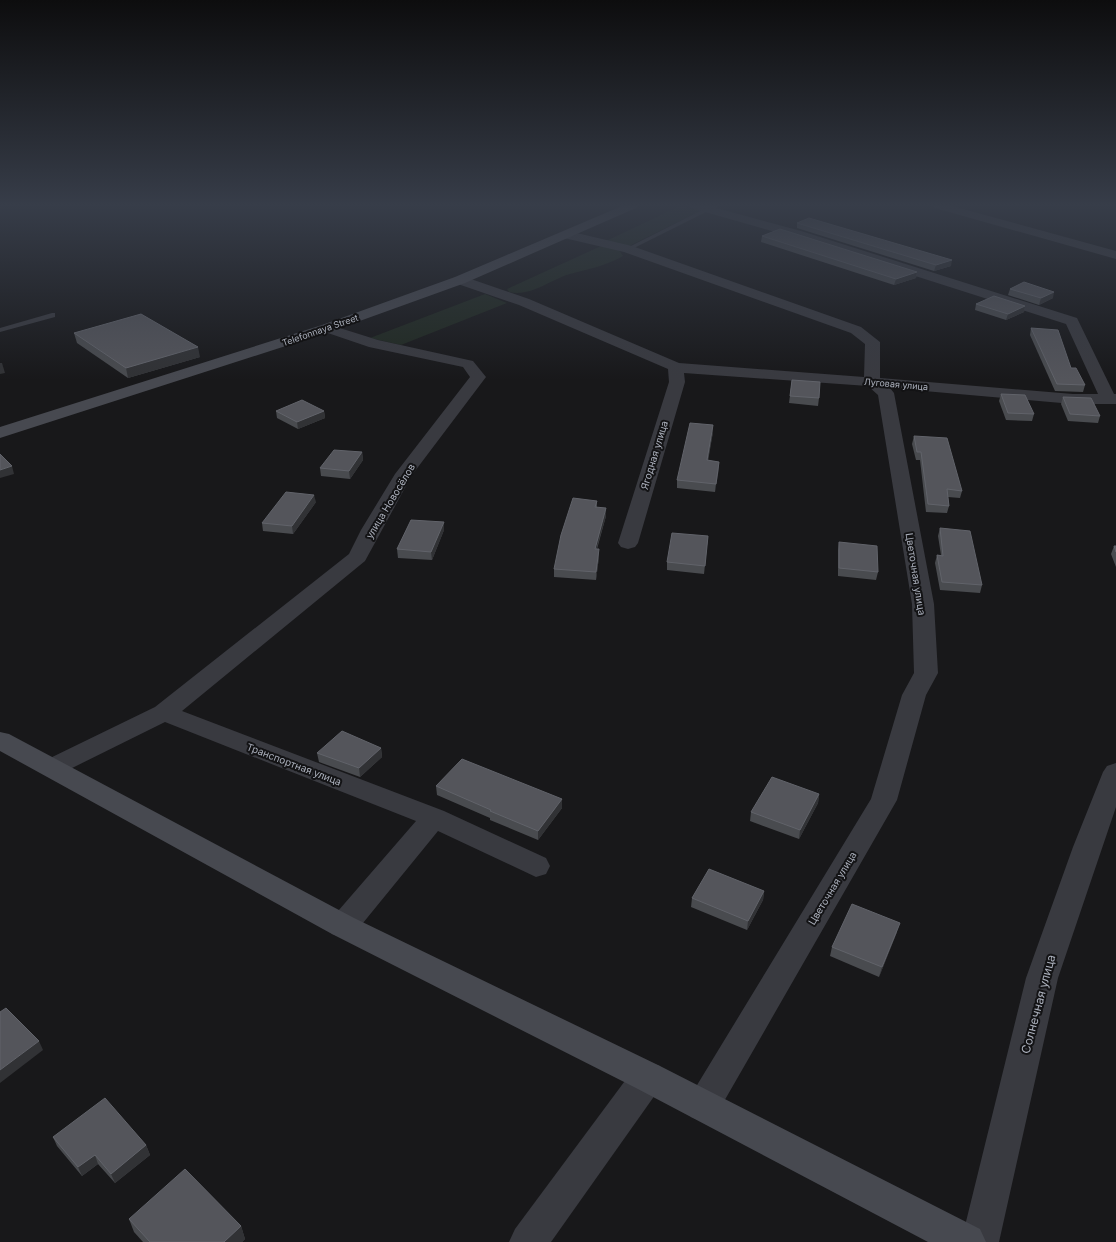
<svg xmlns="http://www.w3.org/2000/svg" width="1116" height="1242" viewBox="0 0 1116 1242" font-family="Inter,sans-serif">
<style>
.green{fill:#202921}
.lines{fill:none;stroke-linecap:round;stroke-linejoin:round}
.lane{fill:#393a40;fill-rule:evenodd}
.street{fill:#393a40;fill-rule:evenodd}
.secondary{fill:#474950;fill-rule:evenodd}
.wall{fill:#494b4f}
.shaded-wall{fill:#313235}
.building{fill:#54555b;stroke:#61636a}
.labels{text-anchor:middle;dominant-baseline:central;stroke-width:4;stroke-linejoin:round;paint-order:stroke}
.far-street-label{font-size:9px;fill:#aaafbb;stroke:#131315}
.street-label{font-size:10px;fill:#aaafbb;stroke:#131315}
.near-street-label{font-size:12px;fill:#aaafbb;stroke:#131315}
</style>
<rect width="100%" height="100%" fill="#18181a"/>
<g class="green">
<polygon points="680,206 702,210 627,247 606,241"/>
<path d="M 601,246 L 619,250 L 623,256 C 606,266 588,269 570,274 C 549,280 532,297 509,292 L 507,289 Z"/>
<polygon points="485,294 507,303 401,345 370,338"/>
</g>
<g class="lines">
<g class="lane">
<polygon points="710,206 718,206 630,250 625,249"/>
<polygon points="52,313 55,313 55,317 0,332 0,328"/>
</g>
<g class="street">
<polygon points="689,206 709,206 801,231 1077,318 1114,394 1116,394 1116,404 1073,404 890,388 894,393 934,604 938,673 926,695 897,800 715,1117 703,1122 691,1117 686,1106 691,1095 871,799 902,695 914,673 912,604 878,395 868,386 684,373 685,382 638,543 635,547 628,549 621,547 618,543 669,382 668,369 519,305 455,283 453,280 455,277 465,277 529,299 679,363 864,377 865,344 851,333 624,252 564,238 562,235 568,231 632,246 861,327 880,342 880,378 1073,394 1098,394 1066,324 793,237 691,208"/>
<polygon points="933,206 952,206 1116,251 1116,259 935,208"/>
<polygon points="327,324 378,340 473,361 486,377 412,475 365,561 182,711 444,811 546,858 550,866 546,874 536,877 438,831 354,934 343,938 332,934 328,926 332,918 416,821 165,722 62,773 53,776 44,773 40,767 44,761 155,707 349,554 361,530 395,474 470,377 463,367 369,347 322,331 320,328 322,325"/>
<polygon points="1116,763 1116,807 1058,978 999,1242 961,1242 1026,978 1073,847 1103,772 1107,766"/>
<polygon points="648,1062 660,1066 665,1077 660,1088 551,1242 509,1242 515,1229 636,1066"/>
</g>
<g class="secondary">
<polygon points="622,206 638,206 636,208 465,283 332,331 0,438 0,427 322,325 455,277"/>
<polygon points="0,732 9,734 354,918 660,1066 980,1229 986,1242 928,1242 636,1088 332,934 0,751"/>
</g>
</g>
<g class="wall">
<polygon points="797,223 951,266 934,271 797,228"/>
<polygon points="762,236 917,272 916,278 894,285 761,242"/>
<polygon points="1010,289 1053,298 1039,305 1008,295"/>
<polygon points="976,304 1025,306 1024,312 1006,320 975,310"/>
<polygon points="1031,328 1071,368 1085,385 1083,392 1055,391 1030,335"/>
<polygon points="74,333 200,357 128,378 77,343"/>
<polygon points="792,380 819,398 818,406 789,403"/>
<polygon points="1001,394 1034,414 1032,421 1006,420 999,401"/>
<polygon points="1063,397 1100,416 1098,423 1068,421 1061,404"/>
<polygon points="276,411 324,411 325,418 298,429 277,418"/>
<polygon points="713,432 708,461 719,462 715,492 677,488 677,480"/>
<polygon points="914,436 962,491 960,498 948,497 949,506 947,513 926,512 920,460 916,460 912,444"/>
<polygon points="362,452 363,460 350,479 321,476 320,468"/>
<polygon points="597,501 597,508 606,516 597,549 599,557 596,580 554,577 554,569"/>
<polygon points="316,502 293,534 263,531 262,523"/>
<polygon points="940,528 982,585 980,593 940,590 935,563 937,555 941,555 938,536"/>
<polygon points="444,530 432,560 398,558 397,549"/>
<polygon points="708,536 704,574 667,570 667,562"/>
<polygon points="839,542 878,572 876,580 838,576 838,550"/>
<polygon points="1114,546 1116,546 1116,567 1111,554"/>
<polygon points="381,748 382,757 360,777 319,762 317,753"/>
<polygon points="436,786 562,808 538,840 490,820 490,818 437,795"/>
<polygon points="819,794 818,803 799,839 750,821 751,812"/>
<polygon points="764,891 763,900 747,930 691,907 692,898"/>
<polygon points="897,932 879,977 830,956 832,947"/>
<polygon points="53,1137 146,1145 150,1155 115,1183 98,1164 82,1176 57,1146"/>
<polygon points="129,1219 241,1226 245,1239 242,1242 143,1242 134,1232"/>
</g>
<g class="shaded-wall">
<polygon points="952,260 951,266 934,271 936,265"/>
<polygon points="917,272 916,278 894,285 896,279"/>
<polygon points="1054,292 1053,298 1039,305 1041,298"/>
<polygon points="1025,306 1024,312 1006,320 1008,314"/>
<polygon points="198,347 200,357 128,378 126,368"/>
<polygon points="0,363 2,363 5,373 0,374"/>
<polygon points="324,411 325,418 298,429 297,422"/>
<polygon points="713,425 713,432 706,468 707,460"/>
<polygon points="362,452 363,460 350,479 349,471"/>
<polygon points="719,462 719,469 715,492 716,484"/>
<polygon points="12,466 14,474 0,478 0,470"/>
<polygon points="314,495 316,502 293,534 292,526"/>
<polygon points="606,508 606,516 594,557 595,549"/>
<polygon points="444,522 444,530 432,560 431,552"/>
<polygon points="599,549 599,557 596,580 596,572"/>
<polygon points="381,748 382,757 360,777 359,768"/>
<polygon points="819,794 818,803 799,839 800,830"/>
<polygon points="562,799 562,808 538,840 538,831"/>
<polygon points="764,891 763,900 747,930 748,921"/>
<polygon points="900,923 897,932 879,977 882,967"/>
<polygon points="39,1041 43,1050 0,1083 0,1070"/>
<polygon points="146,1145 150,1155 115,1183 111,1174"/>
<polygon points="95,1155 98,1164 82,1176 78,1167"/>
<polygon points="241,1226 245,1239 242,1242 224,1242"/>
</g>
<g class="building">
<polygon points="809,218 952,260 936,265 797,223"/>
<polygon points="780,229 917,272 896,279 762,236"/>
<polygon points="1024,282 1054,292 1041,298 1010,289"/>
<polygon points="994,296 1025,306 1008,314 976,304"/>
<polygon points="141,314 198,347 126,368 74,333"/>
<polygon points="1031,328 1058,330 1071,368 1076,368 1085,385 1057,384"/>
<polygon points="792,380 820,382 819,398 790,396"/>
<polygon points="1001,394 1025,395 1034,414 1008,413"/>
<polygon points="1063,397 1091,398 1100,416 1070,414"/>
<polygon points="302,400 324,411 297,422 276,411"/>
<polygon points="690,423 713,425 707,460 719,462 716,484 677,480"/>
<polygon points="914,436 947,438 962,491 947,489 949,506 928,504 921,452 917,452"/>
<polygon points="334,450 362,452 349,471 320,468"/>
<polygon points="0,454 12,466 0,470"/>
<polygon points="286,492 314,495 292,526 262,523"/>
<polygon points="573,498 597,501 595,507 606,508 595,549 599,549 596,572 554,569 561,535"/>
<polygon points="411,520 444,522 431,552 397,549"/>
<polygon points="940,528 970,531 982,585 942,582 937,555 943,556"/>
<polygon points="672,533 708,536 705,566 667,562"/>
<polygon points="839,542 877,546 878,572 839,568"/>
<polygon points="1114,546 1116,546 1116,552"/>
<polygon points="342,731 381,748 359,768 317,753"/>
<polygon points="462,759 562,799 538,831 490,811 491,810 436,786"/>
<polygon points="772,777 819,794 800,830 751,812"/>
<polygon points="709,869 764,891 748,921 692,898"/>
<polygon points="852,904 900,923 882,967 832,947"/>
<polygon points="6,1008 39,1041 0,1070 0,1012"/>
<polygon points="105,1098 146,1145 111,1174 95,1155 78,1167 53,1137"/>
<polygon points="185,1169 241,1226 224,1242 150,1242 129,1219"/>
</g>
<linearGradient id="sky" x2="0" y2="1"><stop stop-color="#0d0d0e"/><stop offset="0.54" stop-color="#373d49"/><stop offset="1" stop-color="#373d49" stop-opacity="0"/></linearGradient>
<rect width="1116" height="380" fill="url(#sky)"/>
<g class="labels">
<g class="far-street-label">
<text transform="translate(320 330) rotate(-19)">Telefonnaya Street</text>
<text transform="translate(896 384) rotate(5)">Луговая улица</text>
</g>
<g class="street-label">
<text transform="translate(654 455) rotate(-73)">Ягодная улица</text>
<text transform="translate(390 501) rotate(-59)">улица Новосёлов</text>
<text transform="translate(916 574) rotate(81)">Цветочная улица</text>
<text transform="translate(294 764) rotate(21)">Транспортная улица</text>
<text transform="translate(832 888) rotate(-59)">Цветочная улица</text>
</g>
<g class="near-street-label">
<text transform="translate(1038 1004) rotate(-75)">Солнечная улица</text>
</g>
</g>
</svg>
